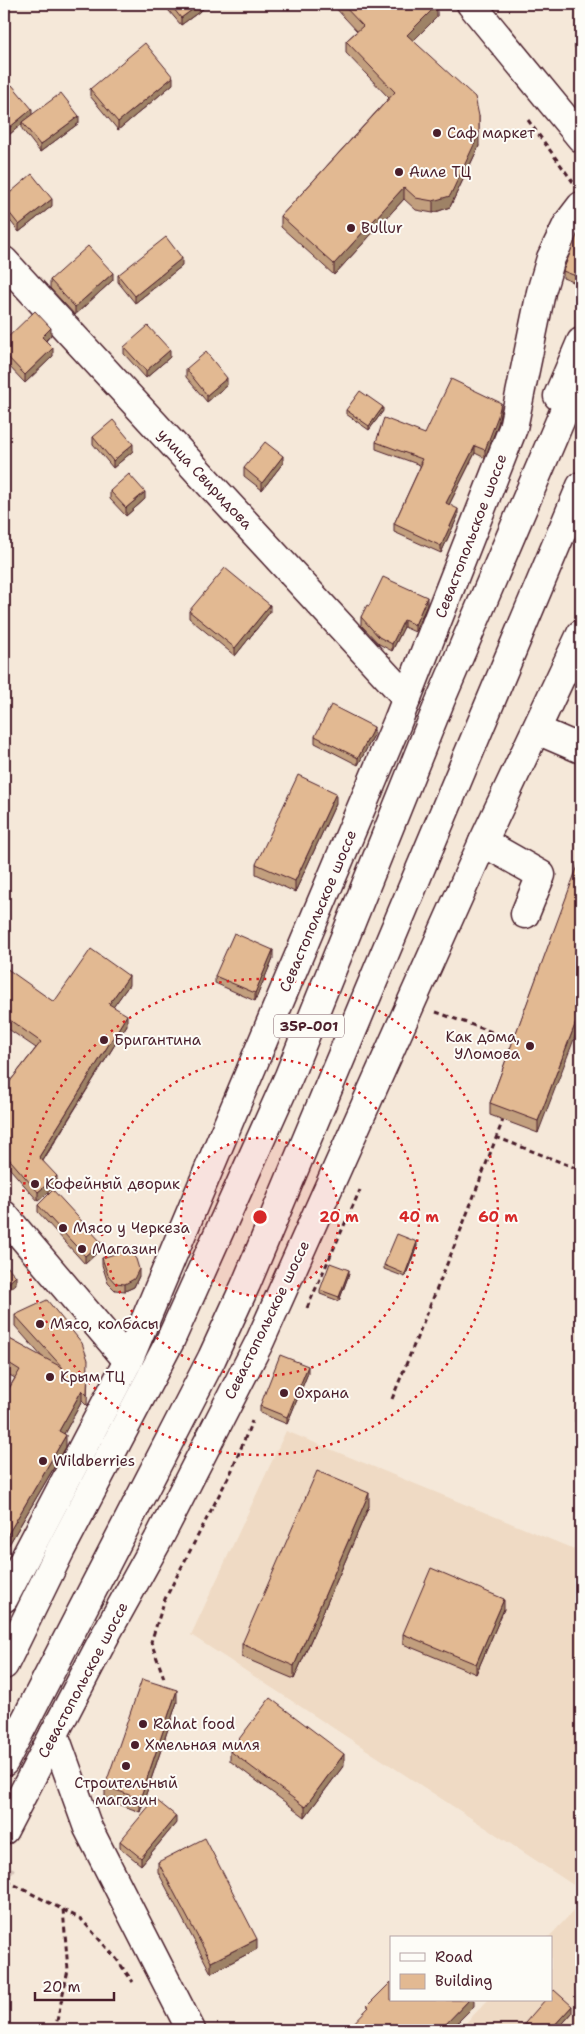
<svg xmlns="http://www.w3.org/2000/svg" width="585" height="2034" viewBox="0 0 585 2034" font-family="'Shantell Sans',sans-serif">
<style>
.built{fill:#efdac4}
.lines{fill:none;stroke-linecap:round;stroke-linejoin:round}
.minor-tunnel{stroke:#d3c0b6;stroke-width:28;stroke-dasharray:28 14;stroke-linecap:butt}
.minor-casing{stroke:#4a1f2b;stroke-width:31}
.major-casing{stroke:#4a1f2b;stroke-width:31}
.path{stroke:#4a1f2b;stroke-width:3;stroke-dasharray:5 4;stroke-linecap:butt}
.minor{stroke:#fdfcf7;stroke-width:28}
.major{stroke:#fdfcf7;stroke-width:28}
.wall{fill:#c29f7e;stroke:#4a1f2b}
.shaded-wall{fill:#9e8266;stroke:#4a1f2b}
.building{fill:#e2b992;stroke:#4a1f2b}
.ring{fill:none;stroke:#d62828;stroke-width:2.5;stroke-dasharray:2.5 5}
.poi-dot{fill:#4a1f2b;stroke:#fdfcf7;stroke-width:2}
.labels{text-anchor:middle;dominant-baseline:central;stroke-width:4;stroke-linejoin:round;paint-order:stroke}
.shield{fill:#fdfcf7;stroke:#806168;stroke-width:1}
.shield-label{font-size:14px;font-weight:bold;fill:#4a1f2b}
.poi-label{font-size:15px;fill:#4a1f2b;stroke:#fdfcf7;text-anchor:start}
.street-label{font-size:15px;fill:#4a1f2b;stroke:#fdfcf7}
.centre{fill:#d62828;stroke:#fdfcf7;stroke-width:2.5}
.ring-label{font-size:15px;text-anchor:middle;font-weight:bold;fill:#d62828;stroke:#fdfcf7;stroke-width:4;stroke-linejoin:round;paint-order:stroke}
</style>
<rect width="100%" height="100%" fill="#f5e8d9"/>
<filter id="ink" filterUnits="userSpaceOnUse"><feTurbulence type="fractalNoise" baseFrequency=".02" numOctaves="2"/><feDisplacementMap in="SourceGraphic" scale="10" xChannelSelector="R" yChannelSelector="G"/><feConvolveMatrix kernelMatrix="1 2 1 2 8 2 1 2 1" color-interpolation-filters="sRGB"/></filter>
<g filter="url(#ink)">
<g class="built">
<polygon points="286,1431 581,1552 581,1890 191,1635"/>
<polygon points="581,1903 581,2030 459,2030 488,2000 551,2000 551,1938 548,1938"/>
</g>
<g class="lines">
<polyline class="minor-tunnel" points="4,1879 7,1881"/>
<g class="minor-casing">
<g id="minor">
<polyline points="4,261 407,698"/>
<polyline points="558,396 581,342"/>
<polyline points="537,730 581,749"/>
<polyline points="483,842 541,875 525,914"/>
<polyline points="4,1215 128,1361"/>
<polyline points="54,1734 88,1828 191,2030"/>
</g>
</g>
<g class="major-casing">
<g id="major">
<polyline points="471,4 581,138"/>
<polyline points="4,1598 128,1361 397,723 513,428 541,292 551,258 568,223 581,206"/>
<polyline points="4,1665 61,1549 170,1341 289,1076 441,699 581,372"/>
<polyline points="4,1762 212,1358 246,1284 581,486"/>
<polyline points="4,1830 106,1634 158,1540 260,1341 483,842 581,634"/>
</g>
</g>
<g class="path">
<polyline points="528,120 573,182"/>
<polyline points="436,1012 517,1041"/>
<polyline points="496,1137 581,1170"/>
<polyline points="307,1308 360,1190"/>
<polyline points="392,1399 460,1232 503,1120"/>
<polyline points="164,1678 151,1642 165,1599 232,1470 252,1421"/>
<polyline points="7,1881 81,1919 115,1957 133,1982"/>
<polyline points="55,2030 68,1970 63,1909"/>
</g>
<use href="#minor" class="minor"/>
<use href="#major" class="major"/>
</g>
<g class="wall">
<polygon points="163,4 203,4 203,9 181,25"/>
<polygon points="332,4 436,4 437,17 413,41 479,146 450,207 433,213 416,210 404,199 334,275 281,227 281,216 389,98 346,53 346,41 357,31"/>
<polygon points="581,30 581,52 575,48 575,41"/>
<polygon points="173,84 118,130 90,96 90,89"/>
<polygon points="4,92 32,115 79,123 40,152 22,129 22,124 4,139"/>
<polygon points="4,198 52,206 19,232 4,213"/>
<polygon points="581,225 581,285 563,278 563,271"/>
<polygon points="182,266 135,303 118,282 118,275"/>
<polygon points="50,280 113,280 75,315 50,288"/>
<polygon points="51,335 46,341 53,356 25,383 4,361 4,341"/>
<polygon points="124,347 170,357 146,378 124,354"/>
<polygon points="186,369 227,385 207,402 186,377"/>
<polygon points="346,410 383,411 369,430 346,414"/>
<polygon points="501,410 498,424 485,458 475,453 449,505 458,516 441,553 394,532 394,524 420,467 420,465 376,449 376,442 425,434"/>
<polygon points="93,437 133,451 113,468 93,444"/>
<polygon points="283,463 262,490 244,476 244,468"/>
<polygon points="110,491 145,499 126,516 110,499"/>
<polygon points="427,605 415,632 404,627 392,651 379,644 361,625 361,617 369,606"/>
<polygon points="189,611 270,612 235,656 189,618"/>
<polygon points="374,735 358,765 315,743 315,736"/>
<polygon points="336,803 295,892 256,874 256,864"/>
<polygon points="581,859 538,1133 490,1115 490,1103"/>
<polygon points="273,958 255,1001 215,983 215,976"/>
<polygon points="4,971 54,1002 129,985 113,1007 127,1025 43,1161 57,1185 38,1201 4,1162 4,1089 36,1048 4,1026"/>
<polygon points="38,1205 101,1249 85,1264 38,1212"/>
<polygon points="417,1246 405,1277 384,1269 384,1265"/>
<polygon points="102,1258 139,1276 134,1287 125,1291 115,1290 108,1283 102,1265"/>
<polygon points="349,1274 339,1301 320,1294 320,1290"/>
<polygon points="15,1315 88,1371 87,1406 82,1401 64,1434 66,1447 4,1553 4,1397 15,1378 4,1372 4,1336 43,1358 15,1326"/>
<polygon points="308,1373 287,1424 260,1413 260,1406"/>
<polygon points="581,1392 581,1424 575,1422 575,1412"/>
<polygon points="369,1506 294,1679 242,1657 242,1644"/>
<polygon points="504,1609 476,1674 403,1644 403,1634"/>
<polygon points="177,1702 140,1812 105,1799 105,1786"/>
<polygon points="230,1751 344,1765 305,1817 230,1761"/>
<polygon points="176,1823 141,1865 120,1848 120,1841"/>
<polygon points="158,1862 257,1949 211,1973 158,1872"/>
<polygon points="572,2013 557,2030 525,2030 525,2023"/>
</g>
<g class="shaded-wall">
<polygon points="200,4 203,4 203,9 181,25 181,18"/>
<polygon points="437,5 437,17 407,47 407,35"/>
<polygon points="173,77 173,84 118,130 118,122"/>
<polygon points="32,109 32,116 22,122 22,124 4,139 4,132"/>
<polygon points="79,116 79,123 40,152 40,145"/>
<polygon points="479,116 479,146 450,207 433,213 433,201"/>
<polygon points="404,187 404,199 334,275 334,264"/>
<polygon points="52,199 52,206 19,232 19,225"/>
<polygon points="182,258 182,266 135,303 135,296"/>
<polygon points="113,273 113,280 75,315 75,307"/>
<polygon points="51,328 51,335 42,344 42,337"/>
<polygon points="53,348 53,356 25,383 25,375"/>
<polygon points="170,350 170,357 146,378 146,371"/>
<polygon points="227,378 227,385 207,402 207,395"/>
<polygon points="501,403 501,410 498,424 485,458 485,450"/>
<polygon points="383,407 383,411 369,430 369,426"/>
<polygon points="133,444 133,451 113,468 113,461"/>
<polygon points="475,446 475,453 446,511 446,503"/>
<polygon points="283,456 283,463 262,490 262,483"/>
<polygon points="145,492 145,499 126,516 126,508"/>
<polygon points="458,509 458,516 441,553 441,546"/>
<polygon points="427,597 427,605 415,632 415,625"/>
<polygon points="270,605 270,612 235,656 235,648"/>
<polygon points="404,620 404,627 392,651 392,644"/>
<polygon points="374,727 374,735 358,765 358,758"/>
<polygon points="336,793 336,803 295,892 295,881"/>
<polygon points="273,950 273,958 255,1001 255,993"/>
<polygon points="129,976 129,985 109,1013 109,1004"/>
<polygon points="581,1009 581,1021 538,1133 538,1121"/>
<polygon points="127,1015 127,1025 39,1166 39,1157"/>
<polygon points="57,1176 57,1185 38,1201 38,1192"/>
<polygon points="101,1242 101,1249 85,1264 85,1256"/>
<polygon points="417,1242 417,1246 405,1277 405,1274"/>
<polygon points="139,1269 139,1276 134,1287 125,1291 125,1284"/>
<polygon points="349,1270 349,1274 339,1301 339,1297"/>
<polygon points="16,1276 16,1284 4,1294 4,1287"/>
<polygon points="308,1366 308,1373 287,1424 287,1417"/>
<polygon points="82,1390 82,1401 59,1443 59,1431"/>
<polygon points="66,1435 66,1447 4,1553 4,1541"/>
<polygon points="369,1493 369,1506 294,1679 294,1666"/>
<polygon points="504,1599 504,1609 476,1674 476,1664"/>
<polygon points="177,1690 177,1702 140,1812 140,1799"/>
<polygon points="344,1754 344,1765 305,1817 305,1807"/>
<polygon points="176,1816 176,1823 141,1865 141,1858"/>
<polygon points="257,1939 257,1949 211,1973 211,1962"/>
<polygon points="469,2000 474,2000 474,2006 450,2030 440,2030"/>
<polygon points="572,2006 572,2013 557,2030 550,2030"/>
</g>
<g class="building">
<polygon points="170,4 200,4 181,18"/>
<polygon points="342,4 436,4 437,5 407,35 475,97 479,116 479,134 450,196 433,201 416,198 404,187 334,264 281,216 395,92 346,41 363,26"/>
<polygon points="581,30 581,45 575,41"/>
<polygon points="145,43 173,77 118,122 90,89"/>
<polygon points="12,85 32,109 4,132 4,92"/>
<polygon points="61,93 79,116 40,145 22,122"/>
<polygon points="32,174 52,199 19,225 4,206 4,198"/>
<polygon points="581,225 581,278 563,271"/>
<polygon points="166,237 182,258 135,296 118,275"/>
<polygon points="88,246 113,273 75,307 50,280"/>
<polygon points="35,311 51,328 42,337 53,348 25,375 4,353 4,341"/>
<polygon points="148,326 170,350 146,371 124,347"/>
<polygon points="206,352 227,378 207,395 186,369"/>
<polygon points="451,379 501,403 498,416 485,450 475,446 446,503 458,509 441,546 394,524 422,463 420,463 422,459 376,442 384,418 425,434"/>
<polygon points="360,391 383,407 369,426 346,410"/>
<polygon points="113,420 133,444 113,461 93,437"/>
<polygon points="265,442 283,456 262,483 244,468"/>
<polygon points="129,474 145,492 126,508 110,491"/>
<polygon points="225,568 270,605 235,648 189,611"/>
<polygon points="383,577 427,597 415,625 404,620 392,644 379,637 361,617 367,605 369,606"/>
<polygon points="331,705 374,727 358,758 315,736"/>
<polygon points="298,775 336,793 295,881 256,864"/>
<polygon points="581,859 581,1009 538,1121 490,1103 574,876"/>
<polygon points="234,933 273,950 255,993 215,976"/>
<polygon points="91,949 129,976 109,1004 127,1015 39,1157 57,1176 38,1192 4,1153 4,1089 41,1042 4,1016 4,971 6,968 54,1002"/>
<polygon points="53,1190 101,1242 85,1256 38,1205"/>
<polygon points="397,1234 417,1242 405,1274 384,1265"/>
<polygon points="121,1252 132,1254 136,1259 139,1269 134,1279 125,1284 115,1283 108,1275 102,1258"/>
<polygon points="4,1263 16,1276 4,1287"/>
<polygon points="330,1263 349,1270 339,1297 320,1290"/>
<polygon points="47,1300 82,1343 88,1360 87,1395 82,1390 59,1431 66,1435 4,1541 4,1397 20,1370 4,1360 4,1336 63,1368 15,1315"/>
<polygon points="280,1355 308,1366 287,1417 260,1406"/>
<polygon points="581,1392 581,1414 575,1412"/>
<polygon points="317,1471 369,1493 294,1666 242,1644"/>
<polygon points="431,1568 504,1599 476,1664 403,1634"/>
<polygon points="142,1679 177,1690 140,1799 105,1786"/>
<polygon points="270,1698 344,1754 305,1807 230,1751"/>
<polygon points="155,1799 176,1816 141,1858 120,1841"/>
<polygon points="205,1838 257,1939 211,1962 158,1862"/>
<polygon points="391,1982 391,2000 469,2000 440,2030 347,2030 369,2007 367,2006"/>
<polygon points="554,1990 572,2006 550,2030 534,2030 525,2023 545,2000 551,2000 551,1993"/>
</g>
</g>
<circle cx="260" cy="1217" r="79" fill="#d62828" fill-opacity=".12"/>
<g class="ring">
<circle cx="260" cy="1217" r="79"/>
<circle cx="260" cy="1217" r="159"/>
<circle cx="260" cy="1217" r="238"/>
</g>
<g class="poi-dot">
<circle cx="437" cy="133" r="5"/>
<circle cx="399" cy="172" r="5"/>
<circle cx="351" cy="228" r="5"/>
<circle cx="104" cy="1040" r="5"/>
<circle cx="530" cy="1046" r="5"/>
<circle cx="35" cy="1184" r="5"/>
<circle cx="63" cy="1228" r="5"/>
<circle cx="82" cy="1249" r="5"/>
<circle cx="40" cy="1324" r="5"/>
<circle cx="50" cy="1377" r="5"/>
<circle cx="284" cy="1393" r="5"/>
<circle cx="43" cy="1461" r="5"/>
<circle cx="143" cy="1724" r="5"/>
<circle cx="135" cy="1745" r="5"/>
<circle cx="126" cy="1766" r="5"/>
</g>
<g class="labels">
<rect class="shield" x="274" y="1014.5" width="70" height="23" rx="4"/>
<g class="shield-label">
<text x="309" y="1026">35Р-001</text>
</g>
<g class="poi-label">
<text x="447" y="133">Саф маркет</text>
<text x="409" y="172">Аиле ТЦ</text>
<text x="361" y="228">Bullur</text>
<text x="520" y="1037" text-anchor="end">Как дома,<tspan x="520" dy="17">УЛомова</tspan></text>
<text x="114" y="1040">Бригантина</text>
<text x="45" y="1184">Кофейный дворик</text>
<text x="73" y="1228">Мясо у Черкеза</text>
<text x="92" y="1249">Магазин</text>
<text x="50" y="1324">Мясо, колбасы</text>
<text x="60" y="1377">Крым ТЦ</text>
<text x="294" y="1393">Охрана</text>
<text x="53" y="1461">Wildberries</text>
<text x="153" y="1724">Rahat food</text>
<text x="145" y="1745">Хмельная миля</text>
<text x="126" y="1783" text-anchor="middle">Строительный<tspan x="126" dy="17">магазин</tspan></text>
</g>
<g class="street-label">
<text transform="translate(205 479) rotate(47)">улица Свиридова</text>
<text transform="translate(471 536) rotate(-69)">Севастопольское шоссе</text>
<text transform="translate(318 911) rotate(-67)">Севастопольское шоссе</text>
<text transform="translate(267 1320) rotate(-64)">Севастопольское шоссе</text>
<text transform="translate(83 1680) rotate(-62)">Севастопольское шоссе</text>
</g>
</g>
<circle cx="260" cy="1217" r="8" class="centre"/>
<g class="ring-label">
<text x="339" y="1222">20 m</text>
<text x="419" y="1222">40 m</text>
<text x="498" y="1222">60 m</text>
</g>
<rect width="585" height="2034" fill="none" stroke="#fdfcf7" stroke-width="20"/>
<rect x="10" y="10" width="565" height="2014" fill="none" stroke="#4a1f2b" stroke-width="2" filter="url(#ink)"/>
<rect x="390" y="1936" width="162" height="65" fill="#fdfcf7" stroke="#b5a4a5"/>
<rect x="400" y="1953" width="25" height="8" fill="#fdfcf7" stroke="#b5a4a5"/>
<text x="435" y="1962" font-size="15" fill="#4a1f2b">Road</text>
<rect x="400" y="1974" width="25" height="15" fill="#e2b992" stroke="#b5a4a5"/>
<text x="435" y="1986" font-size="15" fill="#4a1f2b">Building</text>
<path d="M35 1992v8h79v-8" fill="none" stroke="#4a1f2b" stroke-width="2.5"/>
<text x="42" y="1992" font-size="15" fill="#4a1f2b" stroke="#fdfcf7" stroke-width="4" paint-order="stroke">20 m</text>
</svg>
